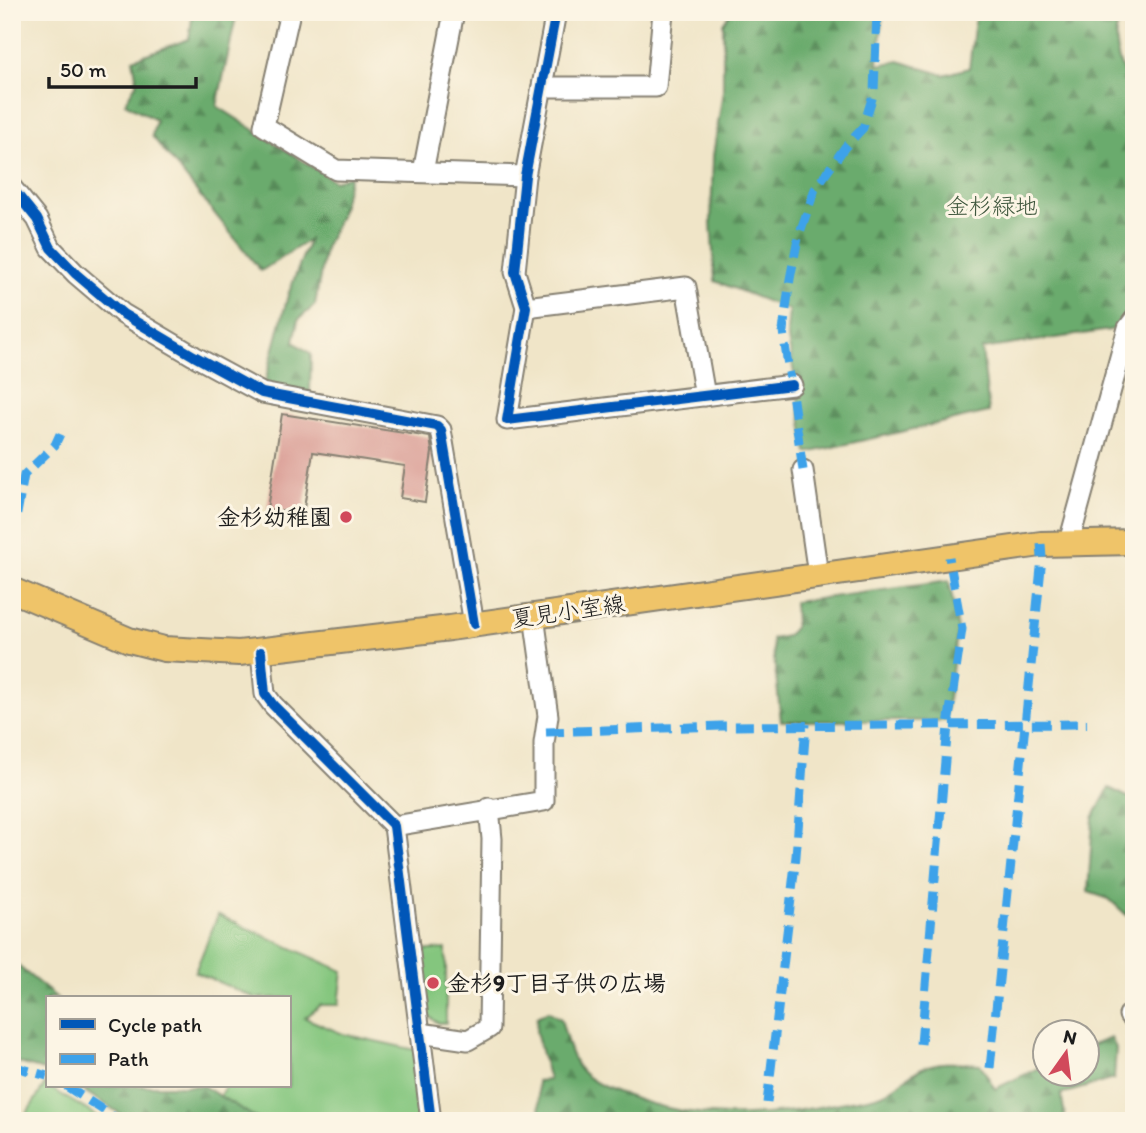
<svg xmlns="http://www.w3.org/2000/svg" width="1146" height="1133" viewBox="0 0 1146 1133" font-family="Itim,'Klee One',sans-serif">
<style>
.grass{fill:#84c67e;stroke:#50714d;stroke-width:2}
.forest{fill:url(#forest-firs);stroke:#446444;stroke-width:2}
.building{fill:#dba098}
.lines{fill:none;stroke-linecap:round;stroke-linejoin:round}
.minor-casing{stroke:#868072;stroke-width:23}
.major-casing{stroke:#868072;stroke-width:28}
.minor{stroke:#fff;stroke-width:19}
.major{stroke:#efc469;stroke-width:24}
.quiet{stroke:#3da2ea;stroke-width:9;stroke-dasharray:18 9;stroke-linecap:butt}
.cycleway-casing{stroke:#fcf5e5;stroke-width:15}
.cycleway{stroke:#0057b8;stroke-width:10}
.poi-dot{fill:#d1495b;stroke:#fcf5e5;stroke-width:2.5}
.labels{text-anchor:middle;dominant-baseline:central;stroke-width:6;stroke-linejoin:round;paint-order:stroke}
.park-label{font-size:23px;fill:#40583e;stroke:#fcf5e5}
.poi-label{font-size:23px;font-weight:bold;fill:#1c1c1c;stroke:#fcf5e5;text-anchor:end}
.street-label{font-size:23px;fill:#1c1c1c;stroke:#fcf5e5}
</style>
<defs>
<pattern id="forest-firs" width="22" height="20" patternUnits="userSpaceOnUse" patternTransform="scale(1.75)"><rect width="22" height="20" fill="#6bab6d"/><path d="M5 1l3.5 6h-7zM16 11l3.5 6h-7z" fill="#578a59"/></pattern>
</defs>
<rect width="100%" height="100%" fill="#fcf5e5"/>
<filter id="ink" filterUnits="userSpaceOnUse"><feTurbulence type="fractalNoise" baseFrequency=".0143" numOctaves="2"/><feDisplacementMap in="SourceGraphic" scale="14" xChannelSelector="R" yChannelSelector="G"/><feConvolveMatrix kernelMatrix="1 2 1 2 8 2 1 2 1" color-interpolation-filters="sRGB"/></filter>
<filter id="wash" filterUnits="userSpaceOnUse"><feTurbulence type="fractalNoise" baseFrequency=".00686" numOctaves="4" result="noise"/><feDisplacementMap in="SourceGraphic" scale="28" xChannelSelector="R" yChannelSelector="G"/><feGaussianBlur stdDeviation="1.57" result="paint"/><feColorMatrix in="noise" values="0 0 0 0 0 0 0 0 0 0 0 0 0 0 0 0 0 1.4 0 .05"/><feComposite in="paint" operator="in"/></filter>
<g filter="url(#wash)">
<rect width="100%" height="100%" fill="#f0e5c8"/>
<g class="grass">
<polygon points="218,915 343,971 339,1005 321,1005 305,1018 343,1034 416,1050 425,1121 382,1121 339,1115 320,1121 261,1121 220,1096 225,1086 289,1086 289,998 255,998 195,972"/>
<polygon points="446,949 446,1023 438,1023 426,1014 415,951"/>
<polygon points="45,1084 47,1086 105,1121 22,1121"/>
</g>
<g class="forest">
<polygon points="193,12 237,12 217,106 334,181 350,176 340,216 325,248 315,305 298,320 294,342 311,354 310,391 304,394 264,386 288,295 309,240 261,271 152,136 156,120 125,103 137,82 133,59 189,39"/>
<path d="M 731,12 L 883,12 L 878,65 L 899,61 L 944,75 L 969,68 L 976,12 L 1123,12 C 1108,34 1118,70 1134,88 L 1134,305 L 1123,328 L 982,349 L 989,412 L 807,453 L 787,332 L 789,310 L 715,281 L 711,223 L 713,156 L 723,91 L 723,23 Z"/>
<polygon points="949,581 958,629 945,721 781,721 772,639 787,636 795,626 794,602"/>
<polygon points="1109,788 1134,800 1134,922 1109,899 1088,892 1093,818"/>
<polygon points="12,961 57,998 47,998 47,1071 12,1061"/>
<path d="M 548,1011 L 561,1019 C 566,1036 570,1060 583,1073 C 595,1084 611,1090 625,1095 C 695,1123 768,1118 840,1103 C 853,1100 869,1099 882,1094 C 896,1088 908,1075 922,1068 C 941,1060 960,1063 980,1064 L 995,1089 L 1044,1065 L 1044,1074 L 1086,1074 L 1087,1047 L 1111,1038 L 1116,1048 L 1114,1079 L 1061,1094 L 1066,1121 L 544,1121 L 540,1113 L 537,1081 L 549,1080 L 536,1032 L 537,1017 Z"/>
<polygon points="76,1086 203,1086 261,1121 132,1121"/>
</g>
<g id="blocks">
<polygon class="building" points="282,414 430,437 432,452 425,502 400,498 405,466 313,452 303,514 267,509"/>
</g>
</g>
<g filter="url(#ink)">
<use href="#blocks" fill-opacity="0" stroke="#868072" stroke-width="2"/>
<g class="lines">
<g class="minor-casing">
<g id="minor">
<polyline points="290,12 264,126 336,170 525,176"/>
<polyline points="556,12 525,176 515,272 526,307 507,420 792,385"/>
<polyline points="542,87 656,87 663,12"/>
<polyline points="423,172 454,12"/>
<polyline points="12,188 37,219 51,248 76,274 123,314 194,356 262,393 437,426 441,430 474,624"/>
<polyline points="526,307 686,287 705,396"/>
<polyline points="803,470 818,575"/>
<polyline points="1069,542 1128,328 1134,320"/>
<polyline points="261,652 265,694 273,705 394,826 431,1121"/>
<polyline points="394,826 544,801 544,743 548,716 534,616"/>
<polyline points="1129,1015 1134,1015"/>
<polyline points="420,1033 468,1040 489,1028 492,839 489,808"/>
</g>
</g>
<g class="major-casing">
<polyline id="major" points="12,590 129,640 164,649 239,653 450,628 1041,544 1134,542"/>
</g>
<use href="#minor" class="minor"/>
<use href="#major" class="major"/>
<g class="quiet">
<polyline points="803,470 783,331 790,279 798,238 815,189 845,147 863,128 874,92 877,12"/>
<polyline points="12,541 24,475 55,445 60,434"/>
<polyline points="546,732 721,726 1087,724"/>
<polyline points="921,1044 948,725 962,629 949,557"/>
<polyline points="12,1066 47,1076"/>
<polyline points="990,1068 1042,558 1041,544"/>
<polyline points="66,1086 120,1121"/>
<polyline points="767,1103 796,856 806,724"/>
</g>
<g class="cycleway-casing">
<g id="cycleway">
<polyline points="556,12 525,176 515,272 526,307 507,420 792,385"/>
<polyline points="12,188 37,219 51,248 76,274 123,314 194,356 262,393 437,426 441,430 474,624"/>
<polyline points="261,652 265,694 273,705 394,826 431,1121"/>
</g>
</g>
<use href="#cycleway" class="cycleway"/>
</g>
</g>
<g class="poi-dot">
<circle cx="346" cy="517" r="7"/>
<circle cx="433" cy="983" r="7"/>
</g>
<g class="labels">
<g class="park-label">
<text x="992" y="206">金杉緑地</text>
</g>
<g class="poi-label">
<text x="332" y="517">金杉幼稚園</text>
<text x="447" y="983" text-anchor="start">金杉9丁目子供の広場</text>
</g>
<g class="street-label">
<text transform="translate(568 611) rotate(-8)">夏見小室線</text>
</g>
</g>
<rect width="1146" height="1133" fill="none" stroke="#fcf5e5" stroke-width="42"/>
<rect x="46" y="996" width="245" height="91" fill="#fcf5e5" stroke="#a29e95" stroke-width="2"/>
<rect x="60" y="1019" width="35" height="10" fill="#0057b8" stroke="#a29e95" stroke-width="2"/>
<text x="108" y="1032" font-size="21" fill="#1c1c1c">Cycle path</text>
<rect x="60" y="1054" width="35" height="10" fill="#3da2ea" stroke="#a29e95" stroke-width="2"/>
<text x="108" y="1066" font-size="21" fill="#1c1c1c">Path</text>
<g transform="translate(1066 1053) rotate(14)"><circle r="33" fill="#fcf5e5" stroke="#a29e95" stroke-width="2"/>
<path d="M0-5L12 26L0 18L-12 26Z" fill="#d1495b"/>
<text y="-10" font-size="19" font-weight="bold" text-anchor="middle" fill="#1c1c1c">N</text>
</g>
<path d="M49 77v10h147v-10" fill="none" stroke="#1c1c1c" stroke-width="3.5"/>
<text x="60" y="77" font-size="21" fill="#1c1c1c" stroke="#fcf5e5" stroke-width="5" paint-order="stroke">50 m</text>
</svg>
